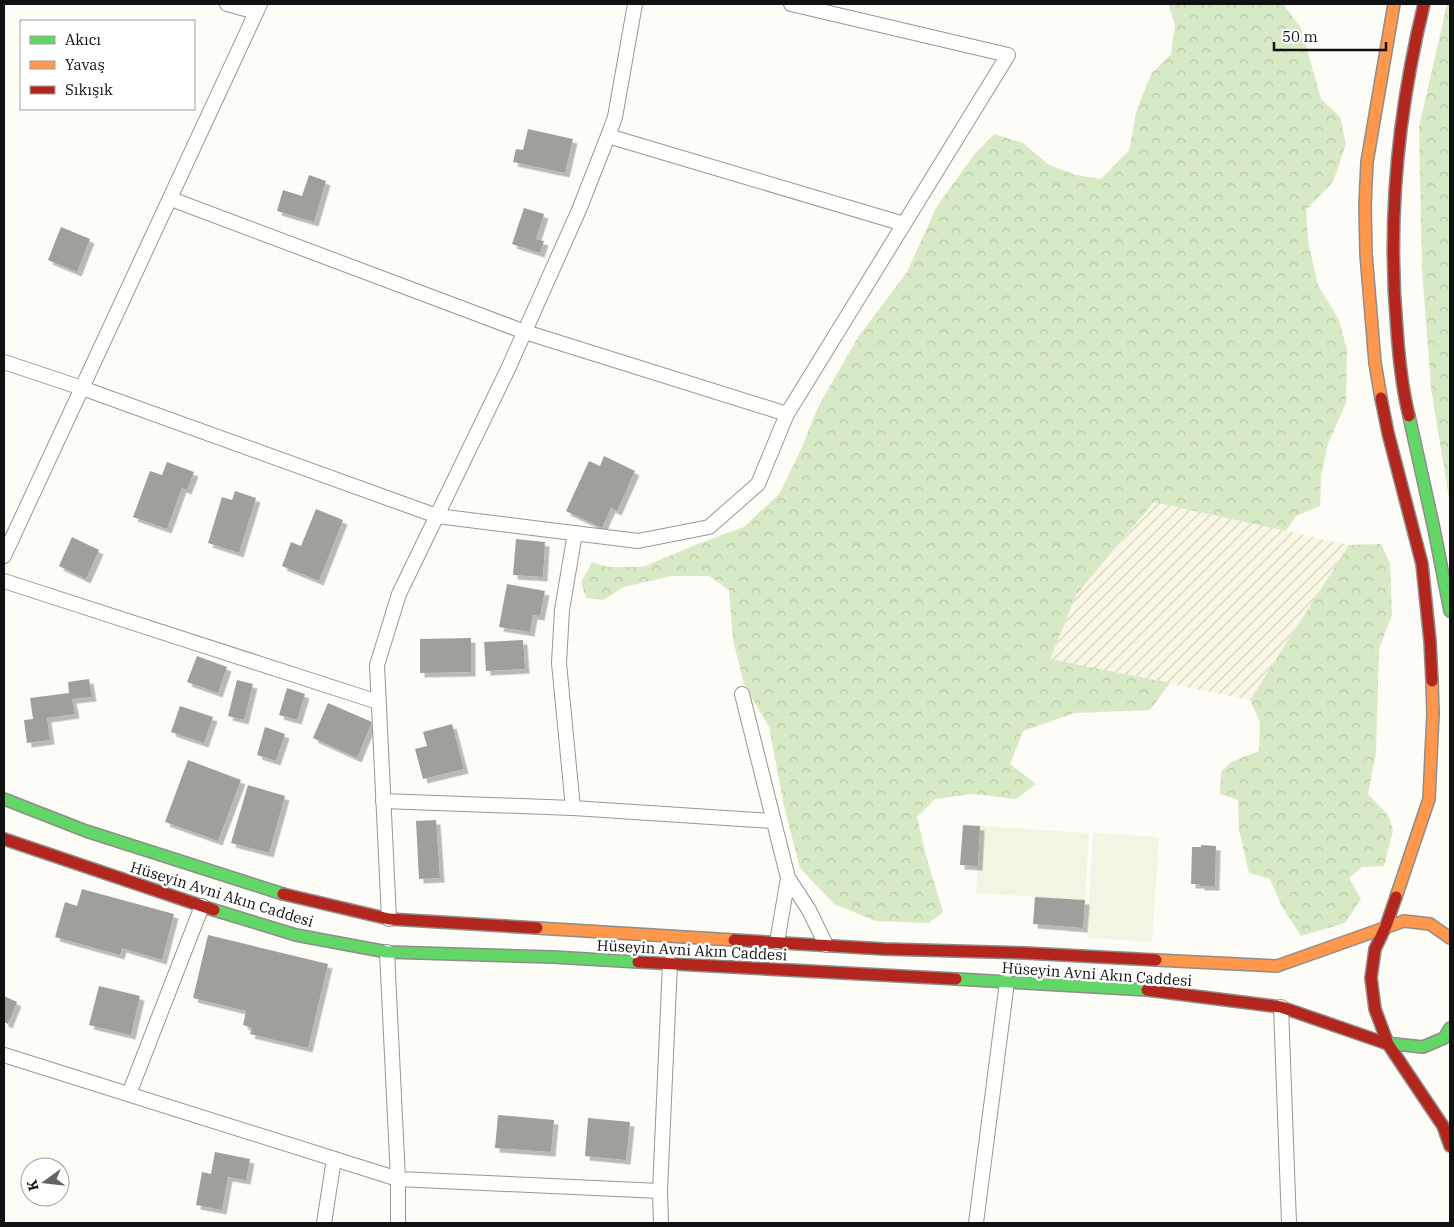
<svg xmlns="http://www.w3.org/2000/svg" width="1454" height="1227" viewBox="0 0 1454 1227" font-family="'IBM Plex Serif',serif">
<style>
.farmland{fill:url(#farmland-furrows)}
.forest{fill:url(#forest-crowns)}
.pitch{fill:#f0f6e1}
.building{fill:#a19f9c;filter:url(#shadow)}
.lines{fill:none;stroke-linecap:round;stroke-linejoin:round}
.street-casing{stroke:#979795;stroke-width:16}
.fast-casing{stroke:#8e8d8b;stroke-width:14}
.slow-casing{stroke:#8e8d8b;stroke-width:14}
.jam-casing{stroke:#8e8d8b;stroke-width:14}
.street{stroke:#fffffe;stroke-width:14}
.fast{stroke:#63d668;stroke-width:11}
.slow{stroke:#ff974d;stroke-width:11}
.jam{stroke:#b3261e;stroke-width:11}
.labels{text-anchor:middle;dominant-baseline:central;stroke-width:5;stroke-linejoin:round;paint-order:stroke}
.street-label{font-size:15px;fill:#111;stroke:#fff}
</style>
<defs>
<pattern id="farmland-furrows" width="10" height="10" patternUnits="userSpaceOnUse" patternTransform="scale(1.25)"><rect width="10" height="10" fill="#f9f7e4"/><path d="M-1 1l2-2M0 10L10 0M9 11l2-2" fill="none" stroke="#d4d3c3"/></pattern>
<pattern id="forest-crowns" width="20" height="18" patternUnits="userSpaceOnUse" patternTransform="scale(1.25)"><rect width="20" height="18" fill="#d8eac5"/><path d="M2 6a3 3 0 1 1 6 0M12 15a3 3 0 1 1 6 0" fill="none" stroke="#b8c8a8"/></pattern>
<filter id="shadow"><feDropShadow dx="4.5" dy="4.5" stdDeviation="0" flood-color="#0004"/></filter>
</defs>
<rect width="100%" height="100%" fill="#fdfcf7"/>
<polygon class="farmland" points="1155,502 1349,545 1250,700 1050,659 1076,595"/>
<g class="forest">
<polygon points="1168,4 1283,4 1301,28 1321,99 1340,117 1346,144 1333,182 1306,210 1308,241 1318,285 1339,320 1347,350 1346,403 1328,444 1321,475 1320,506 1296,516 1286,531 1154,502 1076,595 1050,659 1170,683 1150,710 1075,713 1023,731 1010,764 1036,784 1016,799 974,794 935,799 917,817 927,859 943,912 929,923 876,921 834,904 800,868 784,806 769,727 744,684 733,640 729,590 709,576 671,576 624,587 603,600 586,598 581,582 592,562 608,567 643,567 695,545 744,527 780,493 802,447 818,407 858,337 907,272 937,206 974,155 994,134 1023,143 1049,165 1076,175 1101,179 1129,150 1137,109 1151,74 1171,54 1175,25"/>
<polygon points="1447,4 1450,4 1450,504 1431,388 1422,270 1419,127"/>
<polygon points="1381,544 1390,563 1392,615 1379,649 1376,753 1368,794 1388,815 1393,831 1384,866 1362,867 1349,878 1361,899 1345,923 1301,936 1282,907 1270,879 1249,873 1239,830 1238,800 1220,794 1221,772 1231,762 1259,751 1260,722 1250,700 1349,545"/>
</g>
<g class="pitch">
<polygon points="980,826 1089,833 1085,900 976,893"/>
<polygon points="1093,833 1159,837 1152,942 1087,938"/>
</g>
<g class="building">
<polygon points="528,129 573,139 565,173 513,162 516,149 523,150"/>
<polygon points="309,175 326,181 314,222 277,211 283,190 302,196"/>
<polygon points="524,208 544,214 536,239 544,241 540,253 512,244"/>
<polygon points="61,227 90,239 77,272 48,260"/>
<polygon points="604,456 635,471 617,511 611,508 602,528 566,511 589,461 600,466"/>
<polygon points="167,462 194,472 187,490 182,488 167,529 133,517 150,471 162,475"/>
<polygon points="235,491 256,498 239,553 208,543 222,497 232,500"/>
<polygon points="316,509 343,520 319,581 282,566 291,542 301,546"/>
<polygon points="72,537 99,550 86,579 59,566"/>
<polygon points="516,539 545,542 543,577 513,575"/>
<polygon points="507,584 545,591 540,616 533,615 530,632 499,627"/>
<polygon points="471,638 471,672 420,673 420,639"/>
<polygon points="523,640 525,669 486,671 484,642"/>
<polygon points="197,656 227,667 218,693 187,682"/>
<polygon points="89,679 92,697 72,699 75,714 47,718 50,740 27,743 24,720 33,719 30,698 69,693 68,682"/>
<polygon points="237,680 253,684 244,720 228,716"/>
<polygon points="287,688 305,694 297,720 279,715"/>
<polygon points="328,703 372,722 357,758 313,738"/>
<polygon points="180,706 213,717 204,743 171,732"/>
<polygon points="452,724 464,769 423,779 415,749 427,746 423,732"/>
<polygon points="265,727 285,734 276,761 257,755"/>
<polygon points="188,760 241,780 218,841 165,822"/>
<polygon points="248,785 285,796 269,853 231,843"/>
<polygon points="436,820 440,878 419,879 416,821"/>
<polygon points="963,825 980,826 978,866 960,865"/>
<polygon points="1201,845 1216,846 1215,886 1200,886 1200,884 1191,884 1192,847 1201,847"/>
<polygon points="82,889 174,914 162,960 122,948 120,955 55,937 65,902 77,906"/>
<polygon points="1035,897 1085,900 1083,928 1033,924"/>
<polygon points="208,935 328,964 308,1048 250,1034 252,1028 243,1025 246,1011 193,998"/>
<polygon points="99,986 140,996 131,1035 89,1025"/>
<polygon points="4,996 17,1002 8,1024 4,1022"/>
<polygon points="498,1115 554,1120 551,1152 495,1148"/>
<polygon points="588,1118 630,1122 626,1160 585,1156"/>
<polygon points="215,1152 250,1159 246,1180 228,1177 222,1210 196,1205 202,1172 211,1174"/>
</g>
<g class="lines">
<g class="street-casing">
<g id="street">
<polyline points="227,4 256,12"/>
<polyline points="608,136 904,224"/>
<polyline points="171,199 525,332 787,414"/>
<polyline points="4,362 82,388 437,516 638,541 709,527 758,484 787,414 1008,55 791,4"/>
<polyline points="4,556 260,4"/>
<polyline points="4,581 378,702"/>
<polyline points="742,694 788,878 809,910 826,945"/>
<polyline points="383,801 573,808 773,821"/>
<polyline points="573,808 559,663 562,610 575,533"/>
<polyline points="389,919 377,665 399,594 508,369 579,210 608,136 615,117 635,4"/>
<polyline points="777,942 788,878"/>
<polyline points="387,952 398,1179 660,1191"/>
<polyline points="1281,1007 1289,1223"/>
<polyline points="4,1055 398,1179 398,1223"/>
<polyline points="129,1094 202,906"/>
<polyline points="324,1223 334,1159"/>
<polyline points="661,1223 660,1191 670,963"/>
<polyline points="976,1223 1007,982"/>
</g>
</g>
<g class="fast-casing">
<g id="fast">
<polyline points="1409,416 1434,529 1450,611"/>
<polyline points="4,799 86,831 283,894"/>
<polyline points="214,910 296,935 387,952 553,957 638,962"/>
<polyline points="956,979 1147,990"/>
<polyline points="1385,1043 1423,1047 1444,1038 1450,1028"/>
</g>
</g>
<g class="slow-casing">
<g id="slow">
<polyline points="1381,398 1375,363 1366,254 1365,205 1367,162 1394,4"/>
<polyline points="1396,897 1429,799 1433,714 1432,681"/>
<polyline points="537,928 734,940"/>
<polyline points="1156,960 1277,966 1404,921 1430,924 1450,938"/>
</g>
</g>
<g class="jam-casing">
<g id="jam">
<polyline points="1381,398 1388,433 1422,564 1430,641 1432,681"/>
<path d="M 1409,416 C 1402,388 1399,359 1397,330 C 1387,220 1398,111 1424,4"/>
<polyline points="4,839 214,910"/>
<polyline points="283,894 389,919 537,928"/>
<polyline points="1396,897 1386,926 1375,949 1371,978 1375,1009 1388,1044 1443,1126 1450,1146"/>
<polyline points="734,940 884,949 1025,953 1156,960"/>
<polyline points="638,962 956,979"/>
<polyline points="1147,990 1281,1007 1385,1043"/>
</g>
</g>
<use href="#street" class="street"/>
<use href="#fast" class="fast"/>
<use href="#slow" class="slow"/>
<use href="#jam" class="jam"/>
</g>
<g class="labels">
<g class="street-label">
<text transform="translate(222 894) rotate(17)">Hüseyin Avni Akın Caddesi</text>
<text transform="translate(692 950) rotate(3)">Hüseyin Avni Akın Caddesi</text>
<text transform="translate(1097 974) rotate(4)">Hüseyin Avni Akın Caddesi</text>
</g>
</g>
<rect width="1454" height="1227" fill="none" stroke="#111111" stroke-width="10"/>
<rect x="20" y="20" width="175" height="90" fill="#ffffff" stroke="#a0a0a0"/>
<rect x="30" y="36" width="25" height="8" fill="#63d668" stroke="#a0a0a0"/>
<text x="65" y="45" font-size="15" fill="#111111">Akıcı</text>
<rect x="30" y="61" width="25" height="8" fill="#ff974d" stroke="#a0a0a0"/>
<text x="65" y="70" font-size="15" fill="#111111">Yavaş</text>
<rect x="30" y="86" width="25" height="8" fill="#b3261e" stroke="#a0a0a0"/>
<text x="65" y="95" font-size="15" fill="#111111">Sıkışık</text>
<g transform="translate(45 1182) rotate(255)"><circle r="24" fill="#ffffff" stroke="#a0a0a0"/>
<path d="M0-4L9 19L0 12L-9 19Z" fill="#646362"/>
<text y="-8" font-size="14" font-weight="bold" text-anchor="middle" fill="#111111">K</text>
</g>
<path d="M1274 42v8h112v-8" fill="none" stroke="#111111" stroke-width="2.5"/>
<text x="1282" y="42" font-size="15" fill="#111111" stroke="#ffffff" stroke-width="4" paint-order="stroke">50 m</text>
</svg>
